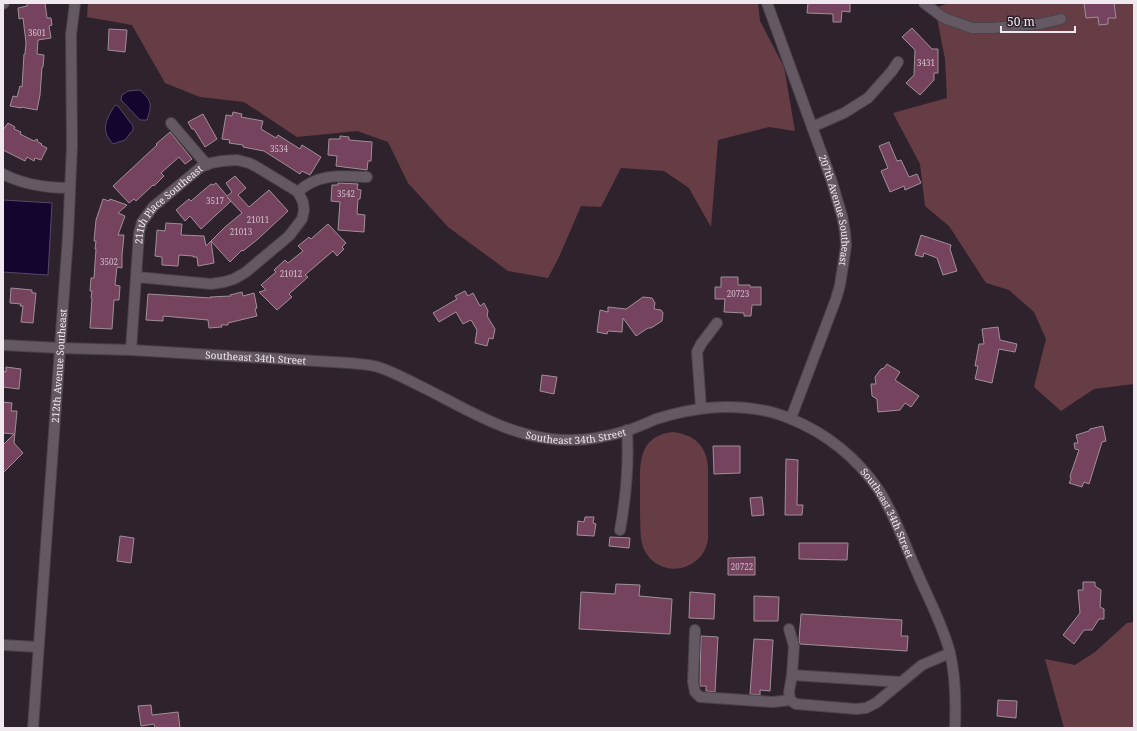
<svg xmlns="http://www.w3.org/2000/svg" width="1137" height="731" viewBox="0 0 1137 731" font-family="'Noto Serif',serif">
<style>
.green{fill:#673d45}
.water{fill:#13052e;stroke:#554968}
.building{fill:#75435d;stroke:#a08f97}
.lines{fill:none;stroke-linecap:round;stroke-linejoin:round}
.minor-casing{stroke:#4a4249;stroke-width:12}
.minor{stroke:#645863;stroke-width:10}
.labels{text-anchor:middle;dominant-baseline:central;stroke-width:3.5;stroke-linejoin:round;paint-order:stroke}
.number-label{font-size:8px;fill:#d1bfca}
.street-label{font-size:10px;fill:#f0e8ef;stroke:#2e232d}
</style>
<rect width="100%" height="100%" fill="#2e232d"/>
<g class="green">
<polygon points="88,3 758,3 760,21 784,67 795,131 769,127 718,140 711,227 689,188 664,171 621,168 601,207 581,206 559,257 548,278 508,271 448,227 408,183 388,142 357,131 297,137 244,102 200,97 165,83 132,25 87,17"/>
<polygon points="949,3 1134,3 1134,384 1094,389 1061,411 1034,387 1046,339 1034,312 1009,290 986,283 949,226 925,206 920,164 893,113 947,98 945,59 935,8"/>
<path d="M 672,432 C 694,434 707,446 708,468 L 708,539 C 704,570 663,580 646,553 C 643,549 642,544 641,539 C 640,523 640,508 640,492 C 640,465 637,437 672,432 Z"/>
<polygon points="1134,622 1134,728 1064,728 1045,659 1075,665 1095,652 1127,623"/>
</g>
<g class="water">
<path d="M 140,90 C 152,101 152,104 147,120 L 140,120 L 121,100 L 122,95 L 128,91 Z"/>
<path d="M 115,105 L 118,106 L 133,126 L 133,130 L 125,140 L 113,144 C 100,130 106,120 115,105 Z"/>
<polygon points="3,200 52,203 48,275 3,272"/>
</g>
<g class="building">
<polygon points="27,3 45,3 47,18 51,18 52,25 49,26 51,38 38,40 37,54 44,55 43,67 42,67 40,95 37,110 21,107 21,108 10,106 13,96 17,97 20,86 22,87 24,54 25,54 26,43 23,18 19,19 18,8 27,6"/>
<polygon points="808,3 850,3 850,12 842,11 841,22 833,22 833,14 807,13"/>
<polygon points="1084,3 1114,3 1116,18 1108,18 1108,24 1099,25 1098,17 1086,18"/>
<polygon points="912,28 932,49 938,49 938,73 934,73 934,80 920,95 906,83 914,75 915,50 902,37"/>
<polygon points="109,29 127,30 125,52 108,50"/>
<polygon points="233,112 242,114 241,117 263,121 261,129 276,138 278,135 300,149 302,145 321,157 310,175 302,171 300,174 264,151 243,147 243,145 229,143 230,140 222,139 226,115 232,116"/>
<polygon points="203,114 217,139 205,147 194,129 192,129 188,122"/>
<polygon points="8,123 15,127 14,129 21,132 20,134 34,141 37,139 38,142 42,144 41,145 47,148 41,160 35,158 34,161 27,157 25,161 3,150 3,130"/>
<polygon points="170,132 192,159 185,164 179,157 161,173 164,176 154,186 153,185 136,201 134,199 129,203 113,186 157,145 156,144"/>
<polygon points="340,136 349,137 349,140 372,142 371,161 368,161 367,170 336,166 337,156 328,155 329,139 340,139"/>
<polygon points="889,142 897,161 901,160 909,177 917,174 921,183 905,190 904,186 890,192 881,171 888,168 879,146"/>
<polygon points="235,176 246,188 238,195 249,207 269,190 288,211 258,239 243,251 242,250 230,262 211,241 214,263 198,266 197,257 193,257 193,256 179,255 178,266 162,265 162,257 155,256 156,244 157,230 165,231 166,223 182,224 181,235 204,236 206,246 225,227 242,213 227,197 231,201 201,229 190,216 185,221 176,210 189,199 191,201 211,184 213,185 216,183 227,196 232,192 226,183"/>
<polygon points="338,183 358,184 357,189 361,190 360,199 358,199 357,214 365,215 364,232 338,230 340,202 331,201 332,185 338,185"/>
<polygon points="103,199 109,201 110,199 127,205 118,213 125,216 118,235 124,235 122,255 122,268 117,267 115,285 120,286 119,300 114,300 112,329 90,328 92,298 91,298 92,291 90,291 91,278 94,278 96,249 95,249 96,241 94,241 96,220"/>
<polygon points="328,224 346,243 342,247 344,249 337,256 333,251 305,275 308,277 289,294 292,297 277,310 259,292 266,290 261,285 276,272 274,270 285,260 288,263 303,251 298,246 309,237 311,239"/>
<polygon points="921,235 951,245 950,249 957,271 943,275 937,258 924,253 923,257 915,255"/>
<polygon points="721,277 738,277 738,285 750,285 750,287 761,287 761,305 752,305 751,316 744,316 744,313 724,312 725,299 715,299 715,287 721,287"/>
<polygon points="11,288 32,290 32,293 36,293 33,323 21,322 23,306 20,306 21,304 10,303"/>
<polygon points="465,291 468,296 473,293 480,306 484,303 488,311 487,316 495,329 493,339 489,338 487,346 475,343 477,330 471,320 463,324 456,312 439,322 433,313 457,299 455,296"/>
<polygon points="242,292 243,296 254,293 257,308 255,309 257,316 228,323 228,325 221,325 222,327 209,328 208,320 163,316 163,321 146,320 148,294 211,298 210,297 231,296 230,295"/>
<polygon points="643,297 652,298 655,303 654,309 661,310 663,313 662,321 651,328 648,328 636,336 623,318 622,332 608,331 607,334 597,332 600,310 608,312 608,307 626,309"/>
<polygon points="998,327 1000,340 1017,344 1015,352 999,349 992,383 975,379 978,366 975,366 979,344 984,344 982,329"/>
<polygon points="887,364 900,372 895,380 919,396 911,407 905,403 900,410 878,412 877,399 872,396 871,384 876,384 875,377 881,369 884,368"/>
<polygon points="6,367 21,369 19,389 3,387 3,371 6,372"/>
<polygon points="542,375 557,377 554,394 540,391"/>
<polygon points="3,402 12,403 11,411 17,411 14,443 23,453 3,473 3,445 14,434 3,433"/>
<polygon points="1103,426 1106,441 1102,442 1089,484 1084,482 1082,487 1069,483 1071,479 1070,476 1079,450 1075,449 1074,443 1078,443 1076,435 1089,431 1090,429"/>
<polygon points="713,446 740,446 740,473 714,474"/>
<polygon points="786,459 798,460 797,505 803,505 802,515 785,515"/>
<polygon points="762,497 764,515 752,516 750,498"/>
<polygon points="585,517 594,517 593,523 596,524 594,536 577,535 578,521 584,522"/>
<polygon points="120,536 134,538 131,563 117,561"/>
<polygon points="610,537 630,538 629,548 609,546"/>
<polygon points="799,543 848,543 847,560 799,559"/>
<polygon points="755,557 755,575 728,575 728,558"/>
<polygon points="1083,582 1095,582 1095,586 1101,590 1100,607 1104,609 1104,619 1099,619 1092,630 1084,630 1074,644 1063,635 1080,613 1078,590 1083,590"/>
<polygon points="616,584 640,585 639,596 672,599 670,634 579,629 581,592 615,594"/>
<polygon points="690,592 715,594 714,619 689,618"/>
<polygon points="754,596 779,597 778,621 754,621"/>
<polygon points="801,614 902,620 901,636 908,636 907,651 800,644 799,640"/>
<polygon points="701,636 718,637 715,692 706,691 706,686 700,686 700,681"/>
<polygon points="754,639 773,640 770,691 760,690 760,695 750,694"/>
<polygon points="998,700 1017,701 1016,718 997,716"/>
<polygon points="151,705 152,715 178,712 180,728 155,728 154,724 141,726 138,706"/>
</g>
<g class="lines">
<g class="minor-casing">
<g id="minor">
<path id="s1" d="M 767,3 L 831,179 L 842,216 L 845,232 L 846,246 L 840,285 L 836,299 L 791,418"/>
<polyline points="924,3 944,18 972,28 992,28 1040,24 1061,19"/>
<polyline points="3,4 4,3"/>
<polyline points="171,123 207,165"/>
<polyline points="812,127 844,113 868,98 892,71 898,62"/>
<path d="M 3,174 C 24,185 46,188 70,188"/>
<path d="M 298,192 C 318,173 341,176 367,177"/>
<path id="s2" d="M 3,345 L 59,348 L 131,350 L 349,363 C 358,364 369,364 378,367 C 391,371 404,378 416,384 C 460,405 501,433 551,439 C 576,442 604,438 629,430 C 638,427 647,423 656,419 C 679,412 702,407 726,407 C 748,407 771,410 791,419 C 826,433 857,458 878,489 C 894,513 905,545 917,572 C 928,598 943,625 950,653 C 956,678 956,703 955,728"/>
<path id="s3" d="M 131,350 L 139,233 L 142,222 L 153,207 L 201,167 L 211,163 L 222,161 L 237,160 L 249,163 L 257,167 L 298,192 L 303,202 L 304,210 L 302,219 L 289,236 L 246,272 L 234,279 L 224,282 L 211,284 L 137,277"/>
<polyline points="701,408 697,352 701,344 717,323"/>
<path d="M 620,530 C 626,497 629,463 627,430"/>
<polyline points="789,629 794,646 792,675 789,692 790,700 796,704 856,709 866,708 876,703 922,665 950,653"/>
<polyline points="695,630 693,682 695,692 700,697 773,702 790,700"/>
<polyline points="3,645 38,647"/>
<polyline points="792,675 900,682"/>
<path id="s4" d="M 33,728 L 68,236 L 72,146 L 71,35 L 75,3"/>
</g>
</g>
<use href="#minor" class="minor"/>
</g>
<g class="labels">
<g class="number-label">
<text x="37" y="32">3601</text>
<text x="926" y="62">3431</text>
<text x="279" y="148">3534</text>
<text x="346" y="193">3542</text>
<text x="215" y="200">3517</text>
<text x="258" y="219">21011</text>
<text x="241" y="231">21013</text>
<text x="109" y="261">3502</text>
<text x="291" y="273">21012</text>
<text x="738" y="293">20723</text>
<text x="742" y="566">20722</text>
</g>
<g class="street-label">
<text stroke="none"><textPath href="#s3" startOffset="158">211th Place Southeast</textPath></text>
<text stroke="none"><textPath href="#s1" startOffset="219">207th Avenue Southeast</textPath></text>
<text stroke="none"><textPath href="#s2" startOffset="253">Southeast 34th Street</textPath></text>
<text stroke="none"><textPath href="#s4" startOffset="363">212th Avenue Southeast</textPath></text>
<text stroke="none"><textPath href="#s2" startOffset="589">Southeast 34th Street</textPath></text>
<text stroke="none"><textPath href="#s2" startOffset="949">Southeast 34th Street</textPath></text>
</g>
</g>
<rect width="1137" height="731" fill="none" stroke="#f0e8ef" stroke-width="8"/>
<path d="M1001 26v6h74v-6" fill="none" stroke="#f0e8ef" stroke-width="2"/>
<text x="1007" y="26" font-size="12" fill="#f0e8ef" stroke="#2e232d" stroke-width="3" paint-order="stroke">50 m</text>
</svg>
